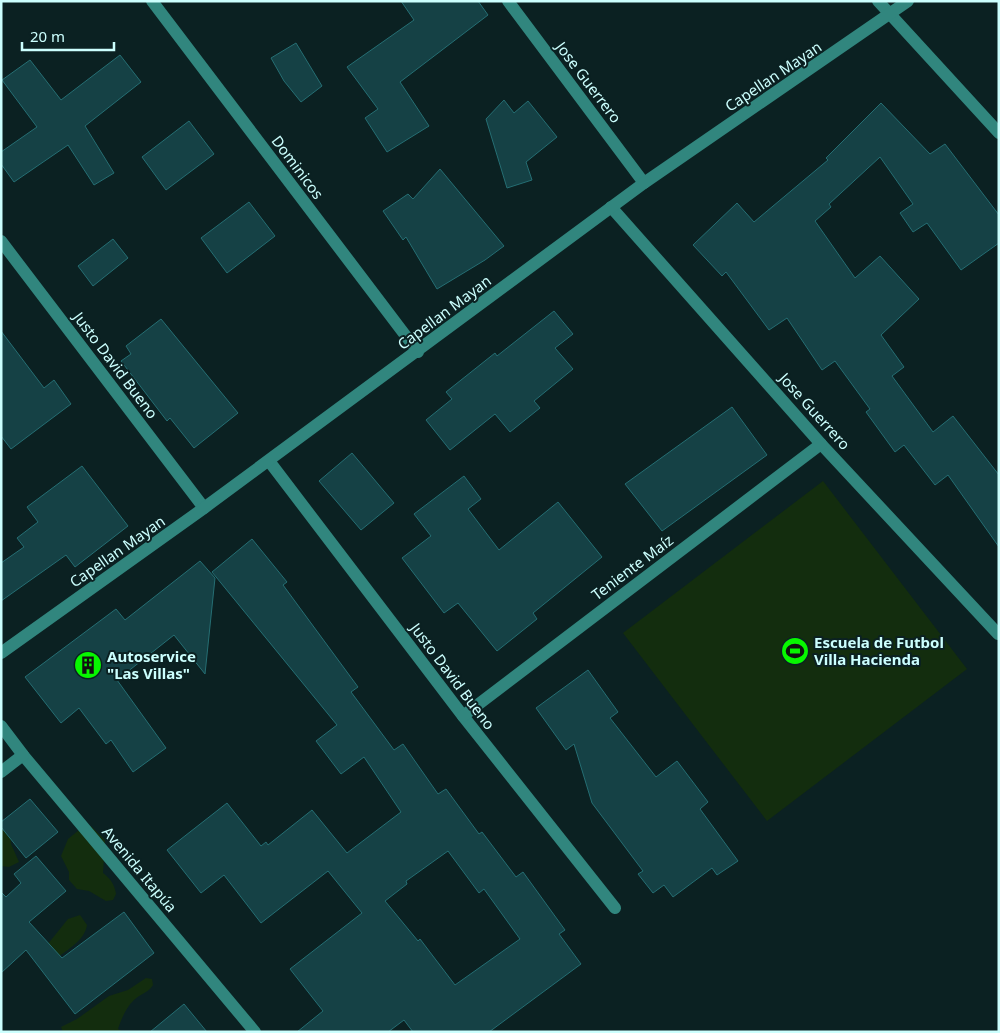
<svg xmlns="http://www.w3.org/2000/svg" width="1000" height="1033" viewBox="0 0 1000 1033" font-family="'Noto Sans',sans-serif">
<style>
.green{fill:#132d0e}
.building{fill:#154145;stroke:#256e73;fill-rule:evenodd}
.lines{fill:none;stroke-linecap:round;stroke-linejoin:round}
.minor{stroke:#31867e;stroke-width:12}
.labels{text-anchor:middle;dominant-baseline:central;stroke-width:4;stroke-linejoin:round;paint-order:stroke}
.street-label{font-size:15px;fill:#ccfffe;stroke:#0b2122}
.poi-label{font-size:15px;font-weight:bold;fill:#ccfffe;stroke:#0b2122;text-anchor:start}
</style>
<rect width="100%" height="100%" fill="#0b2122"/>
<g class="green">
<polygon points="823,481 967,669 767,821 623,633"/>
<path d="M 84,826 L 91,826 L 105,840 L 103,873 C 110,878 115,885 116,894 L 113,900 L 106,901 L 89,891 L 77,889 L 69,880 L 69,872 L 61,856 L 68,839 Z"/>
<polygon points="4,827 10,831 11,844 19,862 9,867 1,866 1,828"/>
<path d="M 80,915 L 87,925 C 85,940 68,949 57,958 L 39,955 L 68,919 Z"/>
<path d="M 146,978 L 152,979 L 153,985 C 148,993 140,994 134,1000 C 126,1007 121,1020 118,1029 L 123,1032 L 63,1032 L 61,1027 L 77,1019 L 109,996 L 128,990 Z"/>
</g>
<g class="building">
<polygon points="401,1 478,1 488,15 400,82 429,126 387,152 365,118 378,109 347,67 414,20"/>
<polygon points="296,43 322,86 301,102 284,81 271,58"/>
<polygon points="120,55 141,82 85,126 114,173 94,185 68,145 14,182 1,164 1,152 37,127 2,80 30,60 61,100"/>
<polygon points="504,100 514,113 528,101 557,137 526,162 532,180 507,188 486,119"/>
<polygon points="881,103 930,154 945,144 999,215 999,243 961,270 927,223 913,232 900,213 913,204 880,157 829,204 831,207 815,221 855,278 880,256 919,299 881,335 904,367 892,376 933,432 953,416 999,475 999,547 948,475 935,485 904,445 895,452 866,412 870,409 835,361 822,370 787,318 769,330 726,272 722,276 693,245 737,203 754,222 828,160 826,158"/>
<polygon points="189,121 214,154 166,190 142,157"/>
<polygon points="440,169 504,246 485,260 437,289 406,237 403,240 383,211 408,194 413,199"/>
<polygon points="249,202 275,236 227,273 201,238"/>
<polygon points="113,239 128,258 93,286 78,266"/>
<polygon points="554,311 573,334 555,348 573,369 534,401 540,408 510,432 495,414 450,450 426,420 452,399 446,392 495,353 497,356"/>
<polygon points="161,319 238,413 194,448 170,418 167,421 121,361 131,354 126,346"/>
<polygon points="1,331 44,388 54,380 71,404 11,449 1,436"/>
<polygon points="732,407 767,455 662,531 625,484"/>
<polygon points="352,453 394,503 361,530 319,481"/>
<polygon points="82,466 128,526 75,567 66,555 1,601 1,563 24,547 17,538 38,522 27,507"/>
<polygon points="464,476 481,499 468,509 499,550 558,502 602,557 533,613 537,619 497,651 458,603 444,613 402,558 431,536 414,514"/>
<path d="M 252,539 L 287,582 L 283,585 L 358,687 L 351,692 L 394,750 L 403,744 L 438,794 L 446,789 L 479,834 L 482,832 L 516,877 L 523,872 L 565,930 L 559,934 L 581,964 L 489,1032 L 413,1032 L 404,1020 L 388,1032 L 297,1032 L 323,1011 L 290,969 L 362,913 L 328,871 L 261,923 L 224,875 L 201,893 L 167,850 L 227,803 L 261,846 L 266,842 L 268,845 L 312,810 L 347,853 L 401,812 L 364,757 L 341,774 L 316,741 L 337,725 L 212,572 ZM 448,851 L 479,893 L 484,889 L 520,939 L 455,985 L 420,939 L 418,941 L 385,901 L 407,884 L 406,881 Z"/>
<polygon points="200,561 215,578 205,674 174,635 117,680 166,748 133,772 111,740 106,744 79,708 61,723 25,677 116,609 125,620"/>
<polygon points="588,670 618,712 610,718 656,777 677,761 708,802 700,809 738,861 717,875 712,868 673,897 664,885 653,893 638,874 643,871 592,803 574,744 566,750 536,708"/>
<polygon points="30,799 58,832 26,858 1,827 1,822"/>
<polygon points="36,856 66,891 29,922 62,958 124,912 154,953 75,1014 26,950 1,973 1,892 6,897 21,883 14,874"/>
<polygon points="184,1004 207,1032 150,1032"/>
</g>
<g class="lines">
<g class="minor">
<polyline points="152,1 418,352"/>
<polyline points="508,1 644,183"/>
<polyline points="878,1 999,133"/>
<polyline points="611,207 821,444 998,634"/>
<polyline points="1,241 204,508"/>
<polyline points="269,461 463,716 615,908"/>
<polyline points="1,653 204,508 644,183 908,1"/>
<polyline points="463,716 821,444"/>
<polyline points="1,726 23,755 255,1032"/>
<polyline points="1,772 23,755"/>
</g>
</g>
<defs>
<g id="stadium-disc" transform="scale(1.4375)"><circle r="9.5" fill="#07f700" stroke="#0b2122"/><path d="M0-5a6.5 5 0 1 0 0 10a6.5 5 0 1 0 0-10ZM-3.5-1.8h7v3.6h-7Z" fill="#111"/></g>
<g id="building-disc" transform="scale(1.4375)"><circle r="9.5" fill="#07f700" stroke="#0b2122"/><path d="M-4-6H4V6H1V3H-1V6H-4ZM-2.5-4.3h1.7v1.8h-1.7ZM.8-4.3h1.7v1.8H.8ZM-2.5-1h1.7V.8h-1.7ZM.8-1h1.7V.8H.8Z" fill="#111"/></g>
</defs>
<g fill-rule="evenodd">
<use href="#stadium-disc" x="795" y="651"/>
<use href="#building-disc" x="88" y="665"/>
</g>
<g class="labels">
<g class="street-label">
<text transform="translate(773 76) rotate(-34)">Capellan Mayan</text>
<text transform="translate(589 82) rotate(53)">Jose Guerrero</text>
<text transform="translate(298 167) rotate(53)">Dominicos</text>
<text transform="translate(444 312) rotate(-37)">Capellan Mayan</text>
<text transform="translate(116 365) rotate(53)">Justo David Bueno</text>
<text transform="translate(815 411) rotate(48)">Jose Guerrero</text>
<text transform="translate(117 551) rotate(-35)">Capellan Mayan</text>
<text transform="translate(632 567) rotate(-37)">Teniente Maíz</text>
<text transform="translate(453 676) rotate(53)">Justo David Bueno</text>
<text transform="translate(140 869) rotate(50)">Avenida Itapúa</text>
</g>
<g class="poi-label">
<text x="814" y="642">Escuela de Futbol<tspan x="814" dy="17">Villa Hacienda</tspan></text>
<text x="107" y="656">Autoservice<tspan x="107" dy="17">"Las Villas"</tspan></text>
</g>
</g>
<rect width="1000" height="1033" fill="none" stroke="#ccfffe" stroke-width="5"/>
<path d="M22 42v8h92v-8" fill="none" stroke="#ccfffe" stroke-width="2.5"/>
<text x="30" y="42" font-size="15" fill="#ccfffe" stroke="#0b2122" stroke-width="4" paint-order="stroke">20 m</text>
</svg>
